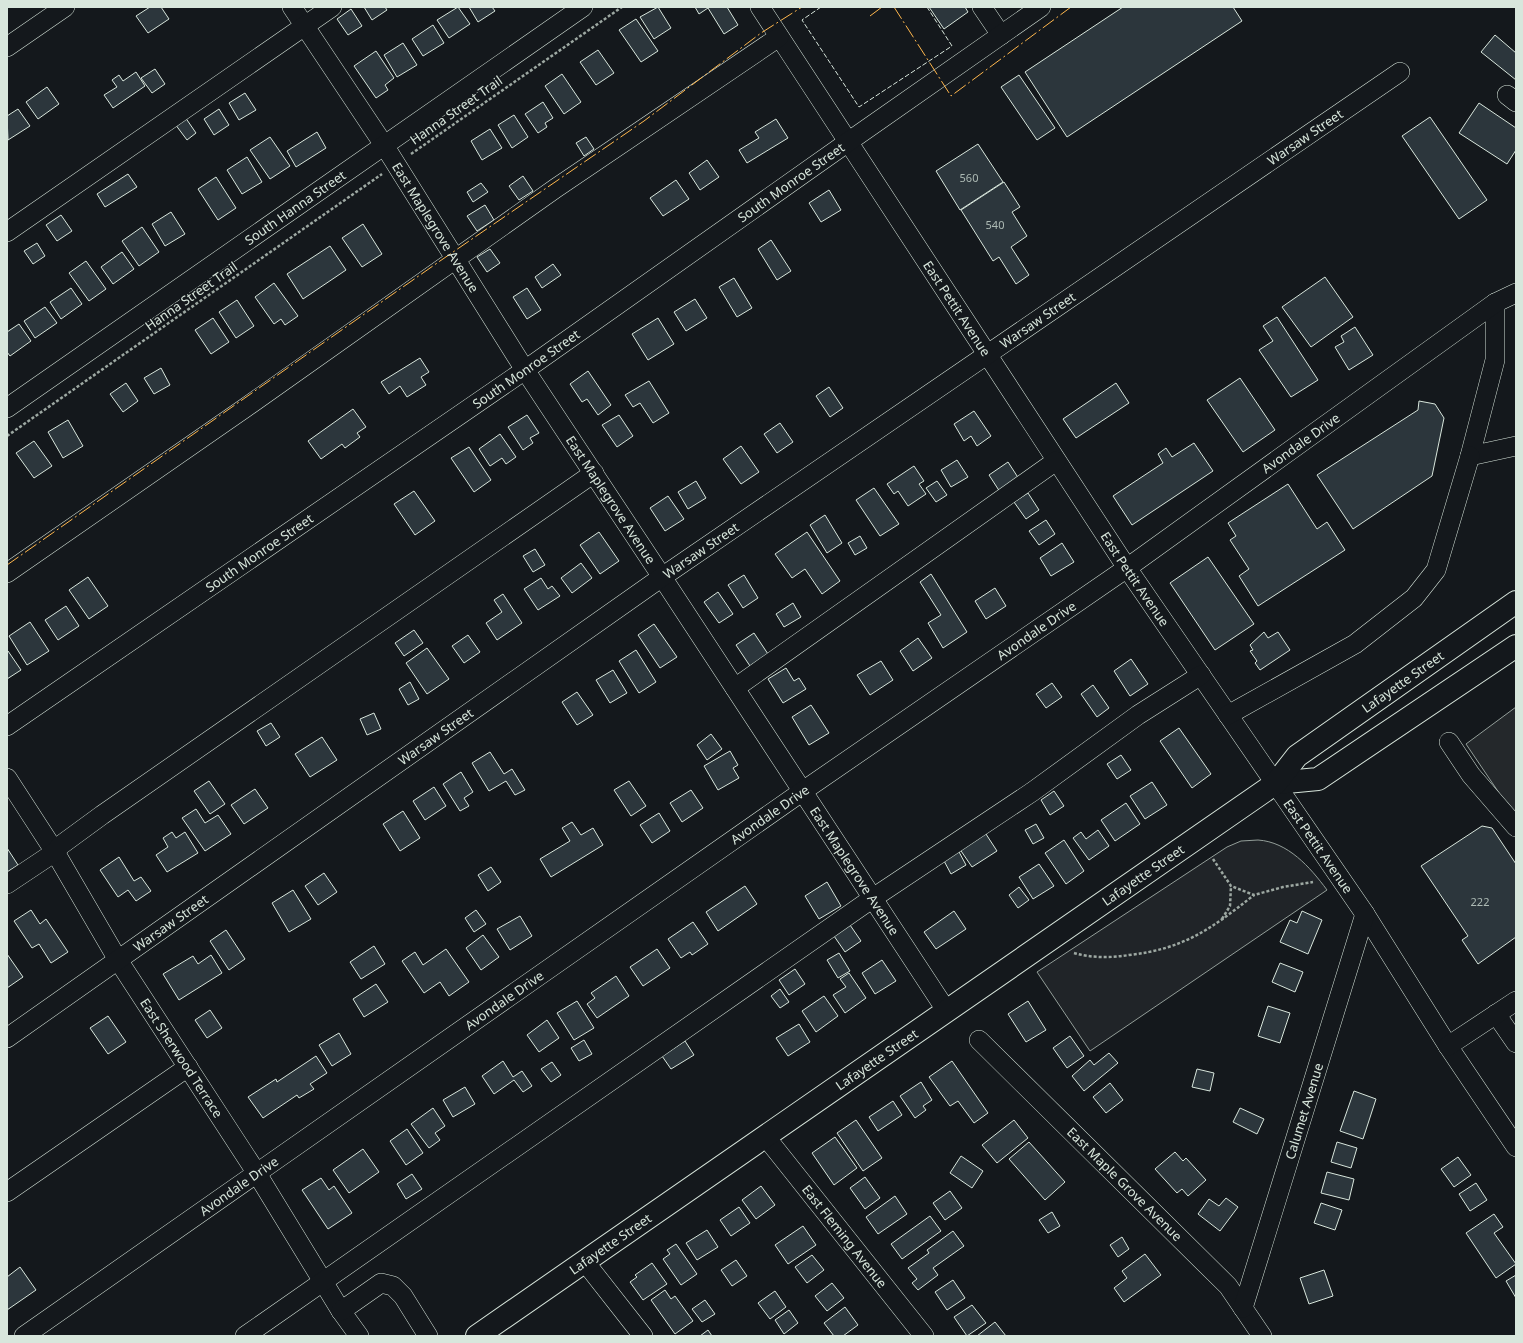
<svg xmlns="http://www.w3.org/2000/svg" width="1523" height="1343" viewBox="0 0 1523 1343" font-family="'Noto Sans',sans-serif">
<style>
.green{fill:#202428;stroke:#939e99}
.parking{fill:#24282b;stroke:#939e99}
.building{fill:#2c363c;stroke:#d8e6dc}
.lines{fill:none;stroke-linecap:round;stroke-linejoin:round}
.minor-casing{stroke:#d8e6dc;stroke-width:20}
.highway-casing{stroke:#d8e6dc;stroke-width:24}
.path{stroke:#9da8a2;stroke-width:2.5;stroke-dasharray:3 2;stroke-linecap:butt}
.minor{stroke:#14181c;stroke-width:19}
.highway{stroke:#14181c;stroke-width:22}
.fence{stroke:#d8e6dc;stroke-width:1;stroke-dasharray:5 2;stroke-linecap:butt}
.power{stroke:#ffb74d;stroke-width:1;stroke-dasharray:14 3 2 3;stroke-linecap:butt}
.labels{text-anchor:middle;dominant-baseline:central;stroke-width:3;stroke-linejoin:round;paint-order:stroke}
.number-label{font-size:11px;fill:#adbab4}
.street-label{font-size:13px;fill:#d8e6dc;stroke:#14181c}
</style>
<rect width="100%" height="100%" fill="#14181c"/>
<path class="green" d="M 1258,840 C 1288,842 1310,867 1327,890 L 1090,1051 L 1037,972 L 1227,847 L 1241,841 Z"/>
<polygon class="parking" points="1516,707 1516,818 1466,744"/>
<g class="building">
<polygon points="150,7 161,7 169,19 148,33 136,16"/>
<polygon points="364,7 385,7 387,10 372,20"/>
<polygon points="458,7 470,24 449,38 437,20"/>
<polygon points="469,7 492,7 495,11 478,22"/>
<polygon points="658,7 671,28 654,39 640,17"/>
<polygon points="695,7 727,7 738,25 724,34 708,8 699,14"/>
<polygon points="929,7 965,7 968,12 944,29"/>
<polygon points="1123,7 1233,7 1242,21 1067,137 1025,72"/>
<polygon points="351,9 362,26 348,35 337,19"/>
<polygon points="636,19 658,51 641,62 619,30"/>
<polygon points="433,25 444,43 423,56 412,39"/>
<polygon points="1495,35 1516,53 1516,80 1481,52"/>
<polygon points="403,43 417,65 397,77 384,55"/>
<polygon points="598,50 614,73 596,85 580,62"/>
<polygon points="376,51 394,78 385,85 388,90 376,98 354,66"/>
<polygon points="155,69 165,84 152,93 141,78"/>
<polygon points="136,72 145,86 113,108 104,95 117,87 112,80 119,75 123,81"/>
<polygon points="562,74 581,102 564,114 545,86"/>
<polygon points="1019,75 1055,128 1037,140 1001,87"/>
<polygon points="47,87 59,104 38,119 26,102"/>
<polygon points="245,93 256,110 239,120 229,103"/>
<polygon points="543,102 553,118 545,123 547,127 538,133 525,114"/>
<polygon points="1479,103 1516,128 1516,150 1507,164 1459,133"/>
<polygon points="18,109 30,126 8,140 7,116"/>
<polygon points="219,109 229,125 214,135 204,119"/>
<polygon points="514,115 528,137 512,148 498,125"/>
<polygon points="185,117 196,133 187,140 175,124"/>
<polygon points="1430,117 1487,200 1459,219 1402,136"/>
<polygon points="776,119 788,138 747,163 739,150 759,138 755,132"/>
<polygon points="490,129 502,148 482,160 471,141"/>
<polygon points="317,132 326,148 296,167 287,151"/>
<polygon points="270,137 290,166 270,179 250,150"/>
<polygon points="586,137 594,149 584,156 576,143"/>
<polygon points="978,144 1003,182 960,210 936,171"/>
<polygon points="247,157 262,182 242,194 227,170"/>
<polygon points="707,160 719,177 700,190 689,173"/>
<polygon points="128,174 137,187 105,207 97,194"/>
<polygon points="523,176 533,191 519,200 509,186"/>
<polygon points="216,177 236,208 218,220 198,189"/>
<polygon points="676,180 689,199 663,216 650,198"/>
<polygon points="1004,182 1020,207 1012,212 1027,236 1011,247 1029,275 1016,284 999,257 993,261 961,210"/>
<polygon points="481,183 488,192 473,202 467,192"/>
<polygon points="829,190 841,210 821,222 809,203"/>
<polygon points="485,205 494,220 477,231 467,216"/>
<polygon points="171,212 185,234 165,246 152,224"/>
<polygon points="61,215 72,231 57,241 46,225"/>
<polygon points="363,224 382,254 362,267 342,238"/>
<polygon points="142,227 159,252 139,266 122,241"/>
<polygon points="771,240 791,271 777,280 758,249"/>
<polygon points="37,243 45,256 33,264 24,251"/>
<polygon points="330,246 346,270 303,299 287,274"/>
<polygon points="490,249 500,263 487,272 477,257"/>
<polygon points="122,252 134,269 113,284 101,267"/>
<polygon points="86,261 106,289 89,301 69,273"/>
<polygon points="553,264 561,275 542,288 535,277"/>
<polygon points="1325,277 1353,317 1311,347 1282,307"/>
<polygon points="734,278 752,308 737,317 719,287"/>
<polygon points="274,283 298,316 285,325 281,319 274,324 255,297"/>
<polygon points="71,288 82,304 61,319 50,302"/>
<polygon points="527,288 541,310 527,319 513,297"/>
<polygon points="695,299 707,318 686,331 674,312"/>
<polygon points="237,300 254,326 236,338 219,312"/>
<polygon points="45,307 57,323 35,338 24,321"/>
<polygon points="1277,317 1318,380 1291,397 1259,350 1273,341 1263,326"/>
<polygon points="213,318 229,342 211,354 195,330"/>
<polygon points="658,318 674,344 648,360 632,334"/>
<polygon points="19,324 31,341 10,356 7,352 7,332"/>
<polygon points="1355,327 1373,355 1349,370 1335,347 1344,342 1341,336"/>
<polygon points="420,358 429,372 421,377 426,385 407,397 400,386 389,394 381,382"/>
<polygon points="161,368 170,385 154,394 144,378"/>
<polygon points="588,371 611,405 598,415 587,399 582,402 570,384"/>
<polygon points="1240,378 1275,430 1243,452 1207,400"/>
<polygon points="649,381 669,413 653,423 640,403 633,407 625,395"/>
<polygon points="126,383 138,401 123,412 110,394"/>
<polygon points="1116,383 1129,403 1076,438 1063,419"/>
<polygon points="829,387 843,408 830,417 816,396"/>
<polygon points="1419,401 1435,404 1444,418 1432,476 1353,529 1317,475 1418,410"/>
<polygon points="353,409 366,427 357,433 360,437 345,448 342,444 321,459 308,441"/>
<polygon points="974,411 991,436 977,446 971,436 964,441 954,424"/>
<polygon points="527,415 539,433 530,438 533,443 523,450 508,427"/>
<polygon points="619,415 633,436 617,447 602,425"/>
<polygon points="68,420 83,446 63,458 48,432"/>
<polygon points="780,423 793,442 777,453 764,434"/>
<polygon points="500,434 516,457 506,464 502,458 490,466 479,449"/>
<polygon points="34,441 52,466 34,478 16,453"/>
<polygon points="1194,443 1213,471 1132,525 1113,496 1163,463 1158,454 1166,448 1172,457"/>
<polygon points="741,446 759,472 741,484 723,459"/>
<polygon points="469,447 491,480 474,492 451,458"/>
<polygon points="957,460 968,477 951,487 941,470"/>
<polygon points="1008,462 1019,479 1000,492 989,475"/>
<polygon points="914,466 924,481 919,484 926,494 908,506 898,491 894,494 887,484"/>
<polygon points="696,481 706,498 688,509 678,492"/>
<polygon points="937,481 947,495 936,502 926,488"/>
<polygon points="1288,484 1317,529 1327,522 1345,550 1258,606 1239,576 1249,569 1230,540 1236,536 1228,523"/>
<polygon points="874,488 899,524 880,536 856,500"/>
<polygon points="414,491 435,521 415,535 394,504"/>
<polygon points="1028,493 1039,510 1026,519 1014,502"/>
<polygon points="668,496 684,519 665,531 650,508"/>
<polygon points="825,515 842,543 827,553 810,525"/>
<polygon points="1046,520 1055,534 1039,545 1029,531"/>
<polygon points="599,532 619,561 600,574 580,545"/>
<polygon points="807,532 840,581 822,594 805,569 792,578 775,554"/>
<polygon points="860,536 867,548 855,555 848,543"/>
<polygon points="1062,543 1074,562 1051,576 1040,558"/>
<polygon points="535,549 545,565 533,572 523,556"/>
<polygon points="1208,557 1254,624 1215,650 1170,583"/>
<polygon points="581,563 592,578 572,593 561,578"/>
<polygon points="931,574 967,632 943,648 928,623 941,615 920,582"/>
<polygon points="744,575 758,598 743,608 728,585"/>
<polygon points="88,577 108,606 89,619 69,590"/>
<polygon points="541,578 548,589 552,586 560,596 538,610 524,589"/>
<polygon points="995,588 1006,606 986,619 975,601"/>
<polygon points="718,592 733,614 719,623 704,602"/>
<polygon points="503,594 522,623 497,640 486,623 502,612 494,600"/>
<polygon points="793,603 801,617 784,627 776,614"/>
<polygon points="66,606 79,626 58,640 45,620"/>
<polygon points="30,622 49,651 27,665 9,636"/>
<polygon points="654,624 677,657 660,668 638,635"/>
<polygon points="414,630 423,643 404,656 395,643"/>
<polygon points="1264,632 1268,638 1278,632 1290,650 1260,670 1255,663 1257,661 1250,651 1253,650 1250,645"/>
<polygon points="754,633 768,654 750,666 736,645"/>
<polygon points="468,635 480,652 464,663 452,646"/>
<polygon points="918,638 932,658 913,671 900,651"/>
<polygon points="427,648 449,679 427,694 406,663"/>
<polygon points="636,650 656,682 639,693 619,661"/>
<polygon points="8,651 21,670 7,679 7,652"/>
<polygon points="1131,659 1148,684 1130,696 1114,671"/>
<polygon points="881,661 893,680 870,695 857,675"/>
<polygon points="786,668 794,681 799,678 806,689 783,703 768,679"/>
<polygon points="613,670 627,693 610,703 596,680"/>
<polygon points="410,682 419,699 408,705 399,689"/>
<polygon points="1052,683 1062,697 1046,708 1036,694"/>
<polygon points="1093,685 1109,708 1097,717 1081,694"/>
<polygon points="577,692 593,715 577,725 562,702"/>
<polygon points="811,705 829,733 809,745 792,717"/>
<polygon points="374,713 381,729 367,735 360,719"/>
<polygon points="271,723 280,737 266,746 257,731"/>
<polygon points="1179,728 1211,774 1192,788 1160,741"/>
<polygon points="711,734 722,749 707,760 697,745"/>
<polygon points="322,737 337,760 310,777 295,754"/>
<polygon points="730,751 738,765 733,768 739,778 718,790 704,766"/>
<polygon points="490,752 504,774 512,769 525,790 515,795 506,781 489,791 472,763"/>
<polygon points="1121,755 1131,770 1117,779 1107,764"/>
<polygon points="461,772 473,792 464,798 469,806 460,811 443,784"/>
<polygon points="209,781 225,804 210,814 194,791"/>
<polygon points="629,781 646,806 631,816 614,790"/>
<polygon points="1152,782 1167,805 1145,819 1130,796"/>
<polygon points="434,787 446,806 425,820 413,801"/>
<polygon points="255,789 268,808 244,824 231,805"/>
<polygon points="691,790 703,808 682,822 670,803"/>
<polygon points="1054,791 1064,806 1050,815 1041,800"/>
<polygon points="1126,803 1140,824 1115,841 1101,820"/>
<polygon points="196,809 205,823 218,815 231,834 205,851 182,818"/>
<polygon points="403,811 420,838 400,851 383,824"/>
<polygon points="659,813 670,831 652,843 640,825"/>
<polygon points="572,822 581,835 593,828 603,845 551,877 540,859 570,841 562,828"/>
<polygon points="1036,824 1044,838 1033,844 1025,830"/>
<polygon points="1482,826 1492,828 1516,864 1516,937 1478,964 1462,940 1468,936 1421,866"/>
<polygon points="1098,830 1109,846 1089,860 1073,838 1081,832 1086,839"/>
<polygon points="984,831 997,851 972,867 959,848"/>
<polygon points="172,832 176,838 185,832 198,853 167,872 156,855 168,847 163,838"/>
<polygon points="1064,840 1084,871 1066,884 1045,853"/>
<polygon points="7,848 18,865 7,872"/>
<polygon points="958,850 966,865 951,874 943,859"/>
<polygon points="119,857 134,881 141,877 151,891 136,901 128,890 118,897 100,870"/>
<polygon points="1039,864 1054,886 1033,899 1019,877"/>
<polygon points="491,867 501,882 488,891 478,875"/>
<polygon points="324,873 337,892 318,905 305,886"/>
<polygon points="827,882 841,906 819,919 805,896"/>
<polygon points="745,886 757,904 718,931 706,912"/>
<polygon points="1019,887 1029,900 1018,908 1009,895"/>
<polygon points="293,890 311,919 289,932 272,903"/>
<polygon points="31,910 40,924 46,919 68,952 51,963 39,944 32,948 14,921"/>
<polygon points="476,910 486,924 474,932 465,918"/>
<polygon points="954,911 966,929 936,949 924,932"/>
<polygon points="1302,911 1322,920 1308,954 1280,942 1290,920 1297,923"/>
<polygon points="520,916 532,936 510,950 497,929"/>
<polygon points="693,922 708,944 692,955 690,952 681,958 668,939"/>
<polygon points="850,925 861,941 845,952 834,936"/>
<polygon points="226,930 245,959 229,970 210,941"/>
<polygon points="483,935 499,957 481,970 466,948"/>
<polygon points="374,946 385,964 361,979 350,962"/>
<polygon points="446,949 469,982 449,996 440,982 424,993 402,961 415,952 423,965"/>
<polygon points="657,949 670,968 643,986 630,967"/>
<polygon points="839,953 850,971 838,978 827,960"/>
<polygon points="7,954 23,977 7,988"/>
<polygon points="211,955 222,973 179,1000 163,974 193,956 198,964"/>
<polygon points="882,960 896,981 875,994 862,973"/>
<polygon points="1280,963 1303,972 1295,992 1272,982"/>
<polygon points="795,969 805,984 789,995 779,980"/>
<polygon points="849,973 866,998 845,1013 833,995 846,987 840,979"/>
<polygon points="616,976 629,996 597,1018 587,1004 595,998 591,993"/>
<polygon points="376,984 388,1002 364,1017 353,999"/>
<polygon points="780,989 789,1002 780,1008 771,996"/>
<polygon points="824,996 838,1016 816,1032 802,1011"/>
<polygon points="577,1001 594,1028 574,1040 557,1013"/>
<polygon points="1028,1001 1046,1030 1026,1042 1008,1014"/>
<polygon points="1268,1006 1290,1013 1280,1043 1258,1036"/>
<polygon points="210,1010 222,1028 207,1038 195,1020"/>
<polygon points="108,1016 126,1042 108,1054 90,1028"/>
<polygon points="547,1020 559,1038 539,1052 527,1035"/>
<polygon points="799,1024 810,1042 788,1056 776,1038"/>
<polygon points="339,1033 351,1054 332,1066 319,1045"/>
<polygon points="1070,1036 1084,1056 1067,1068 1053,1048"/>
<polygon points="584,1040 592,1054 579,1061 571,1048"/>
<polygon points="685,1041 694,1055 671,1069 662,1056"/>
<polygon points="1109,1053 1118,1063 1084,1091 1072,1076 1090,1060 1094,1065"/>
<polygon points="316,1056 327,1073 310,1084 314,1089 299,1098 297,1095 263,1118 248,1097 276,1079 277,1082"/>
<polygon points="503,1061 513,1077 522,1071 532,1086 523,1092 514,1080 494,1094 482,1076"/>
<polygon points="952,1061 988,1113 974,1123 958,1101 950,1106 929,1077"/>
<polygon points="552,1062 561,1075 551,1082 541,1069"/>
<polygon points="1197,1069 1214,1073 1210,1091 1192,1087"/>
<polygon points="921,1082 932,1100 923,1106 926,1110 915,1118 900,1096"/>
<polygon points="1110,1083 1123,1100 1106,1113 1093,1097"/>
<polygon points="465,1087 475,1104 453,1117 443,1100"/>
<polygon points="1354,1091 1376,1099 1363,1139 1340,1131"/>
<polygon points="893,1101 902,1115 878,1131 869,1117"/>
<polygon points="433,1108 445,1126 435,1133 440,1140 429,1148 411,1124"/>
<polygon points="1240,1108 1264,1119 1257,1134 1233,1122"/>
<polygon points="856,1120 882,1158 863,1171 837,1133"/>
<polygon points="1014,1120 1028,1138 997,1163 982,1145"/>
<polygon points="407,1129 423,1153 406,1165 390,1141"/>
<polygon points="835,1137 857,1168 834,1185 812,1153"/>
<polygon points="1029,1142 1065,1182 1045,1200 1009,1159"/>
<polygon points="1337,1142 1357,1148 1351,1168 1331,1162"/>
<polygon points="363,1149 379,1172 349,1193 333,1170"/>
<polygon points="1175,1152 1183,1161 1186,1158 1206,1180 1188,1196 1182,1189 1177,1193 1155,1169"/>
<polygon points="961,1156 983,1171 972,1188 950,1173"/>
<polygon points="1458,1157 1471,1175 1454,1187 1441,1169"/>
<polygon points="1327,1172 1354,1179 1349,1200 1321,1193"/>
<polygon points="412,1174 422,1189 406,1199 397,1184"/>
<polygon points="865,1177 880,1198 865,1209 850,1188"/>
<polygon points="321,1178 329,1190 334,1186 352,1213 328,1229 302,1190"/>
<polygon points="1476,1183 1487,1200 1470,1211 1459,1194"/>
<polygon points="761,1186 775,1205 756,1219 742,1200"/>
<polygon points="950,1191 962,1208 945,1220 933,1203"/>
<polygon points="895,1196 907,1214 878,1234 866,1217"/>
<polygon points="1226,1198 1238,1207 1220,1231 1198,1214 1209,1199 1219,1206"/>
<polygon points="1321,1203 1342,1210 1335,1230 1314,1223"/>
<polygon points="739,1207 750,1223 731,1236 720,1220"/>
<polygon points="1052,1212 1060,1226 1048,1233 1039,1220"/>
<polygon points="1494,1214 1503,1227 1494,1233 1516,1264 1496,1278 1466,1233"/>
<polygon points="930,1216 941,1231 902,1259 891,1244"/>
<polygon points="803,1226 816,1245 788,1264 775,1245"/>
<polygon points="707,1230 718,1247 697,1260 686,1243"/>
<polygon points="953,1231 964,1246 933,1268 938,1275 918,1290 912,1283 917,1279 908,1268 929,1253 927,1250"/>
<polygon points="1122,1237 1129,1249 1118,1257 1110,1245"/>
<polygon points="676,1244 697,1274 681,1285 663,1259 670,1254 667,1250"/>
<polygon points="1145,1254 1161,1275 1124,1302 1114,1288 1127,1278 1122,1271"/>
<polygon points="812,1255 824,1270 807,1283 795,1267"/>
<polygon points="736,1260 747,1276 732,1286 721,1270"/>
<polygon points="652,1263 667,1284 643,1300 630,1282 637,1277 635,1275"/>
<polygon points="20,1267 36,1290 7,1310 7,1277"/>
<polygon points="1324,1270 1333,1296 1309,1304 1300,1278"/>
<polygon points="1516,1275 1516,1298 1506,1281"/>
<polygon points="953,1280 965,1298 947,1310 935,1292"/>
<polygon points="832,1283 844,1298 827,1311 815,1296"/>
<polygon points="665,1290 671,1299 675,1296 693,1321 675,1334 651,1300"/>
<polygon points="775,1291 786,1307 770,1319 758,1303"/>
<polygon points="705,1300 715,1314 702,1322 692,1309"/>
<polygon points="972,1305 986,1323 967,1336 954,1317"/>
<polygon points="845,1307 858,1325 843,1336 834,1336 824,1323"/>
<polygon points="789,1310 798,1323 784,1334 775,1320"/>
<polygon points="995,1322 1006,1336 977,1336"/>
<polygon points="708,1330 712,1336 700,1336"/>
</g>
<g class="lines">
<g class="minor-casing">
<g id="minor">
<path id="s1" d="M 292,7 L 384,145 L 525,370 L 662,577 L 946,1010"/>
<path id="s2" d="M 760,7 L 1127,568 L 1365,914 L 1448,1046 L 1516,1147"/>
<polyline points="982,7 1001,35"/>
<polyline points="7,47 65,7"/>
<polyline points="1507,95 1516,102"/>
<polyline points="7,232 332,7"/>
<polyline points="1495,303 1495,360 1470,456 1516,446"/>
<path id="s3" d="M 7,408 L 583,7"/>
<polyline points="7,573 245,408 556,188 779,37"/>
<polyline points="735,688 1056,461"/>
<polyline points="1228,715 1355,644 1414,598 1436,570 1470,456"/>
<path id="s4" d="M 7,726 L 525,370 L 848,142 L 1041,7"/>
<polyline points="1449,742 1471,775 1516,827"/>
<path id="s5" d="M 7,778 L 55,852 L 118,960 L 256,1172 L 341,1311 L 359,1336"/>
<polyline points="7,884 55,852 61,845 102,815 594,473"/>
<polyline points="1496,1014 1516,1043"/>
<path id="s6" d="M 7,1038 L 662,577 L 1400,72"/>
<path id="s7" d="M 979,1040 L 1228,1286 L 1262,1336"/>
<polyline points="1448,1046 1516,1001"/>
<path id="s8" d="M 765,1136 L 924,1336"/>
<polyline points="7,1192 188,1067"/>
<polyline points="585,1262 643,1336"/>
<path id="s9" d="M 1243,1308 L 1365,914"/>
<polyline points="341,1311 381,1283 393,1286 403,1296 428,1336"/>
<path id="s10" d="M 24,1336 L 803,791 L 1127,568 L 1495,303 L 1516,293"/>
<polyline points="245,1336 873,898 1032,792 1138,715 1201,675"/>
</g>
</g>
<g class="highway-casing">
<g id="highway">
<polyline points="1276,783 1318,779 1516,646"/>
<path id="s11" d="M 477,1336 L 1276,783 L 1297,756 L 1516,602"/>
</g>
</g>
<g class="path">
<polyline points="411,154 622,7"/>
<polyline points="7,436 382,174"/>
<polyline points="1213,859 1231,886 1254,895 1283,887 1313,882"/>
<polyline points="1222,919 1230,906 1231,886"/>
<path d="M 1074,953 C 1091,958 1111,958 1129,955 C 1184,949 1211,929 1254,895"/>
</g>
<use href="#minor" class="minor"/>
<use href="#highway" class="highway"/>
<polyline class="fence" points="821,7 802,20 859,107 952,46 927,7"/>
<g class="power">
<polyline points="894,7 951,96 1071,7"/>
<polyline points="870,16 882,7"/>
<polyline points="7,565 440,261 644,121 761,33 802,7"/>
</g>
</g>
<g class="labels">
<g class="number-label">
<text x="969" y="177">560</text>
<text x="995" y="224">540</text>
<text x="1480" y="901">222</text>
</g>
<g class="street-label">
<text transform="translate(456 110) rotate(-35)">Hanna Street Trail</text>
<text stroke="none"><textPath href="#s6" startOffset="1580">Warsaw Street</textPath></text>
<text stroke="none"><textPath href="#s4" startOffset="954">South Monroe Street</textPath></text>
<text stroke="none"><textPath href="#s3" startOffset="351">South Hanna Street</textPath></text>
<text stroke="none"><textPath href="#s1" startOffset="263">East Maplegrove Avenue</textPath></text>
<text transform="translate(191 296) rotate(-35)">Hanna Street Trail</text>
<text stroke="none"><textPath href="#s2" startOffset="360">East Pettit Avenue</textPath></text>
<text stroke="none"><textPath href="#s6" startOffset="1256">Warsaw Street</textPath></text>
<text stroke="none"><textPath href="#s4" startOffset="630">South Monroe Street</textPath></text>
<text stroke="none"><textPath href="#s10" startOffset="1558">Avondale Drive</textPath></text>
<text stroke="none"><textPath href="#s1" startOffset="587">East Maplegrove Avenue</textPath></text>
<text stroke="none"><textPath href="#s6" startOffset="848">Warsaw Street</textPath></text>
<text stroke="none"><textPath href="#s4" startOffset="306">South Monroe Street</textPath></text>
<text stroke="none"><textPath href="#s2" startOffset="684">East Pettit Avenue</textPath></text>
<text stroke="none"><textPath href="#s10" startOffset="1234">Avondale Drive</textPath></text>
<text stroke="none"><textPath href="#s11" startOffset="1135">Lafayette Street</textPath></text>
<text stroke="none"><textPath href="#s6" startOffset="524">Warsaw Street</textPath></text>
<text stroke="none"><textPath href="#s10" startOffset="910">Avondale Drive</textPath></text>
<text stroke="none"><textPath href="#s2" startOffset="1008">East Pettit Avenue</textPath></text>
<text stroke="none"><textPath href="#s1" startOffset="1031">East Maplegrove Avenue</textPath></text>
<text stroke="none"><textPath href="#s11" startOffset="810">Lafayette Street</textPath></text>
<text stroke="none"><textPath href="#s6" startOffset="200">Warsaw Street</textPath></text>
<text stroke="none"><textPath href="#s10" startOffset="586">Avondale Drive</textPath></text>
<text stroke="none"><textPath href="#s5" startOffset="330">East Sherwood Terrace</textPath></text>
<text stroke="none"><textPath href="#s11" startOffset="486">Lafayette Street</textPath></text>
<text stroke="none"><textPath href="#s9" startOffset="206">Calumet Avenue</textPath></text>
<text stroke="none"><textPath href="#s10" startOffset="262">Avondale Drive</textPath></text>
<text stroke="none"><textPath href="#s7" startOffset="205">East Maple Grove Avenue</textPath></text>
<text stroke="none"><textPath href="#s8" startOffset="128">East Fleming Avenue</textPath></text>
<text stroke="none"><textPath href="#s11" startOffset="162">Lafayette Street</textPath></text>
</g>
</g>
<rect width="1523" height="1343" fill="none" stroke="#d8e6dc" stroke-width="16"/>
</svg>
